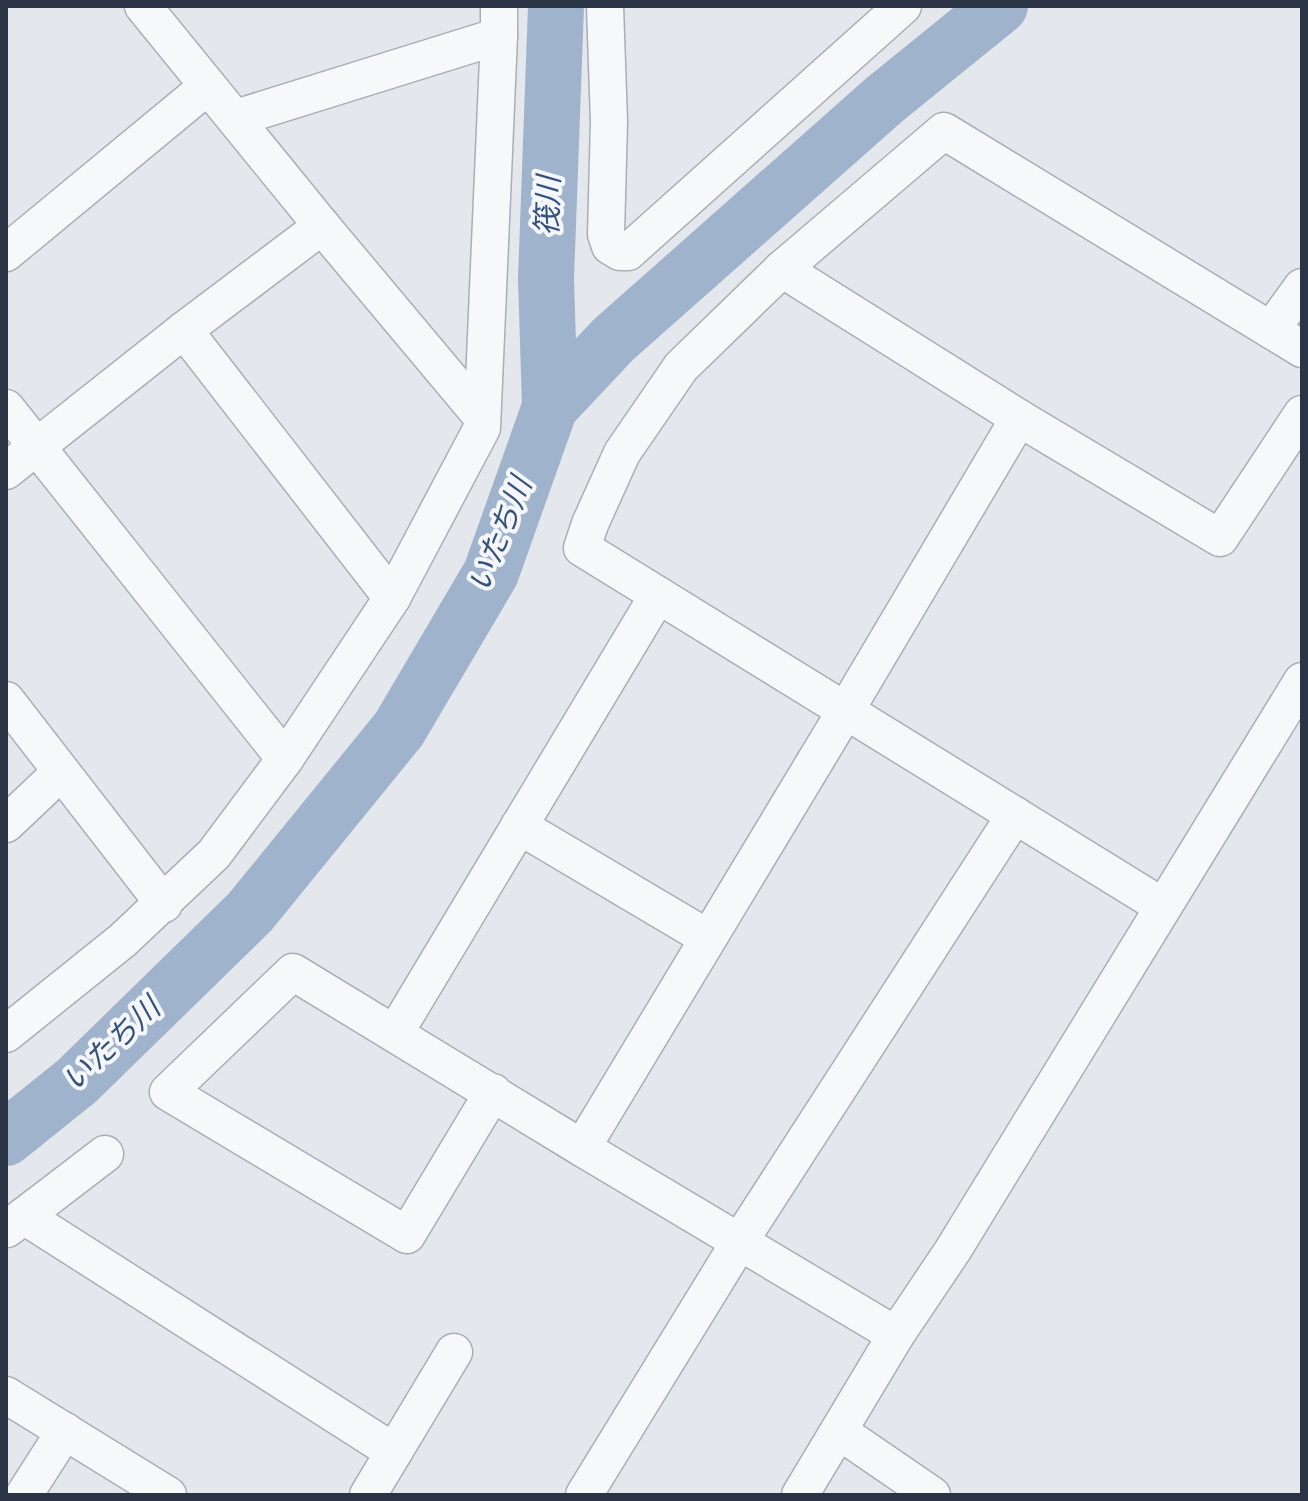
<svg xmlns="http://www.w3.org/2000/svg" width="1308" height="1501" viewBox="0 0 1308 1501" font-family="'Alegreya Sans','Noto Sans JP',sans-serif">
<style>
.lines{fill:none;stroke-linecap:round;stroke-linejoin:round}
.river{stroke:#9fb4cc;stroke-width:56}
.minor-casing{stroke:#a9aeb7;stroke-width:39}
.minor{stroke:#f7f8fa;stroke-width:36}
.labels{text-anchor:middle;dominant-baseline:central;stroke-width:8;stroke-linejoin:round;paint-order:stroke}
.water-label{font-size:30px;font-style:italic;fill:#34527a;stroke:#f4f6f9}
</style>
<rect width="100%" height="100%" fill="#e4e7ec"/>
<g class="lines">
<g class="river">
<polyline points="550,407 546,279 556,6"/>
<polyline points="6,1138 77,1081 250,912 399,729 491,573 550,407 613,340 884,100 1000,6"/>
</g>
<g class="minor-casing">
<g id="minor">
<polyline points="143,6 322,226 482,417"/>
<polyline points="605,6 609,122 606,234 610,246 620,252 628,252 903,6"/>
<polyline points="236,118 499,36 499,6"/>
<polyline points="6,253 208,86"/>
<polyline points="782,269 1019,418 1220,538 1302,414"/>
<polyline points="184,330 392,598"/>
<polyline points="1271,330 1302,287"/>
<polyline points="6,408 285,759"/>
<polyline points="6,471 184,330 322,226"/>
<polyline points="6,700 164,904"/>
<polyline points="6,824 61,772"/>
<polyline points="519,826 708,938"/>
<polyline points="1162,906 582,548 590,524 622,453 681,367 782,269 944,131 1302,349"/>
<polyline points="395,1033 658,595"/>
<polyline points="6,1034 123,940 214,854 285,759 392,598 482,428 499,36"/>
<polyline points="493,1092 407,1235 168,1092 293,972 582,1148"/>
<polyline points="24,1216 394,1452"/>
<polyline points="7,1229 105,1154"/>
<polyline points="896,1335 582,1148 846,710 1019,418"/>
<polyline points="6,1395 168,1495"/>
<polyline points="840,1432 932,1495"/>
<polyline points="24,1495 65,1431"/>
<polyline points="368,1495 454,1352"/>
<polyline points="584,1495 740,1241 1015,815"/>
<polyline points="800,1495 896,1335 953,1250 1302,681"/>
</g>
</g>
<use href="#minor" class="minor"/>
</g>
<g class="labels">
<g class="water-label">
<text transform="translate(549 206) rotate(-88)">筏川</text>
<text transform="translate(501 535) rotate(-68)">いたち川</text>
<text transform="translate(112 1045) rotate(-43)">いたち川</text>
</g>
</g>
<rect width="1308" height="1501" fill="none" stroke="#2b3445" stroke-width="16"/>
</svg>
